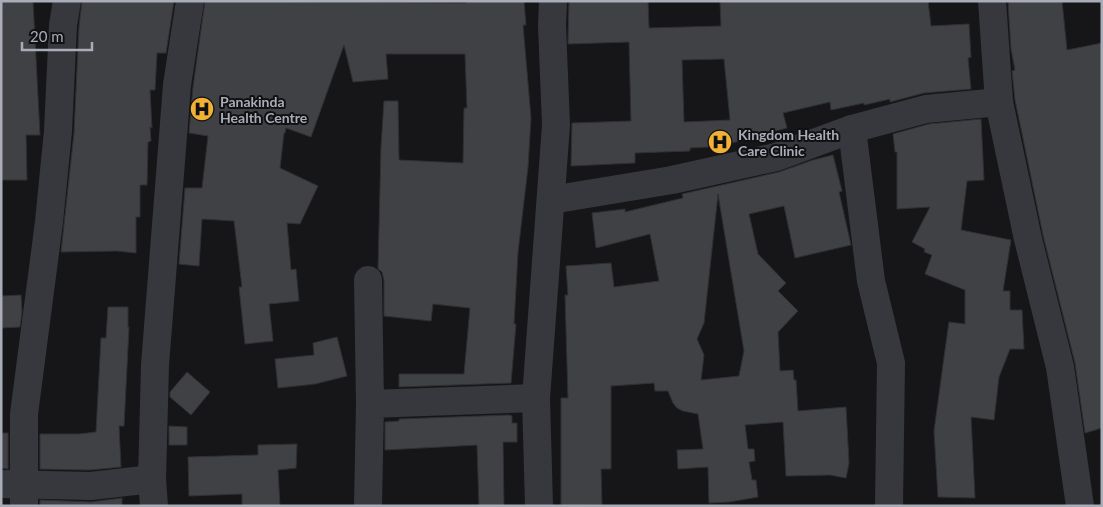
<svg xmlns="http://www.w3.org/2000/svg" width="1103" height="507" viewBox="0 0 1103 507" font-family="Lato,sans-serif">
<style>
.building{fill:#404145;stroke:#303034;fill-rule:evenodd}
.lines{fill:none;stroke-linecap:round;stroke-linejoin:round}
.minor{stroke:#37383d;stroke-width:28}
.labels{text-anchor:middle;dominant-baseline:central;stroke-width:4;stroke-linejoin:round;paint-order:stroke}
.poi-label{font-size:14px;font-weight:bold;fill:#a8adb8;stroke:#111113;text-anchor:start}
</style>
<rect width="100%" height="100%" fill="#161618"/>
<g class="building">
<polygon points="1,1 33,1 40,135 26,135 27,180 1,180"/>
<polygon points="82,1 174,1 166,53 157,53 155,90 150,90 152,128 150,127 151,141 148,142 147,185 140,185 140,217 136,217 136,253 117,251 61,252 74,133 79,27"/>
<polygon points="205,1 466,3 466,1 524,1 526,25 523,25 531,118 528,167 518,252 514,324 516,324 511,383 399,387 399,374 464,374 470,308 433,304 431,321 384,316 384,280 382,272 378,269 381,147 384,101 398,101 399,160 463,163 464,108 467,108 465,54 386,54 388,79 353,82 344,45 311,137 286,128 285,133 284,133 280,168 318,186 300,224 287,223 291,270 296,269 299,301 269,304 273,341 245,344 239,287 242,287 234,221 202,219 199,266 179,264 185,188 202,188 208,136 189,133 193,87"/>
<path d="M 569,1 L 648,1 L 649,28 L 721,26 L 720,1 L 928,1 L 931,26 L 969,24 L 971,57 L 968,58 L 971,89 L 924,93 L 890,102 L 890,99 L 864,105 L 864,103 L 831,110 L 830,102 L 783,113 L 787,128 L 728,144 L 728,146 L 690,148 L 690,151 L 635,153 L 635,163 L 571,166 L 572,123 L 631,121 L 629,42 L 568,44 ZM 724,59 L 730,120 L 684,122 L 682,60 Z"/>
<polygon points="1008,1 1062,1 1067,50 1102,43 1102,428 1085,433 1075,363 1043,235 1015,100 1012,71 1015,70 1011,49"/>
<polygon points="981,119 984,180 967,181 961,230 1011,240 1003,291 1010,291 1010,310 1022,310 1024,349 1010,349 999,377 994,420 971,417 975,498 938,497 934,431 945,350 949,322 965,324 965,290 925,274 932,255 924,252 925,249 912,242 930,207 897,209 897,152 895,152 893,134 929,124"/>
<path d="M 833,155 L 842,191 L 839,192 L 851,245 L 795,258 L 784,206 L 749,214 L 758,254 L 786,283 L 778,291 L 798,311 L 778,332 L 780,371 L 793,370 L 794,380 L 796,380 L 798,411 L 846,407 L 849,463 L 846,478 L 830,475 L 786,476 L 783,422 L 745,425 L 748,449 L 754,449 L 755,461 L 749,462 L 752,480 L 756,480 L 758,497 L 729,502 L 709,503 L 708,467 L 678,469 L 677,450 L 703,449 L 698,414 L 683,411 L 677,408 L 673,403 L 668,391 L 655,391 L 654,383 L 611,386 L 611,469 L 601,469 L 602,505 L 561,506 L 561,398 L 568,398 L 565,295 L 568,295 L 566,266 L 611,263 L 614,287 L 659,281 L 650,234 L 596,248 L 592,213 L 625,209 L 625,212 L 683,198 L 682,194 L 779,172 L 813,160 ZM 718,194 L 744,351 L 739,376 L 701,380 L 704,355 L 697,339 L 704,323 Z"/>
<polygon points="21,295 22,312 20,327 2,328 1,296"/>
<polygon points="108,307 128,307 128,327 129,327 124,426 119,426 121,467 90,470 40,469 40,434 79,434 96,432 101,338 106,338"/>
<polygon points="337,337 347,376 315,384 278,388 275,359 314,355 313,343"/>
<polygon points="187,372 210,392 191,415 170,397 170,392"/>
<polygon points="509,415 512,416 512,423 517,423 517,442 503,442 504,506 479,506 477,445 385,450 385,422 399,421 399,419"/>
<polygon points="169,426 187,427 187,445 169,445"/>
<polygon points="1,433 8,433 8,469 1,468"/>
<polygon points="297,444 296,468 278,470 280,506 242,506 242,494 189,496 188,457 258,455 258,445"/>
<polygon points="122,498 122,506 40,506 40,500 91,502"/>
</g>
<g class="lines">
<g class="minor">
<polyline points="999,102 1028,239 1060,367 1080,506"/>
<polyline points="852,129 871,281 891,363 889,506"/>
<polyline points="551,200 672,180 776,157 852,129 926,109 999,102 992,1"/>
<polyline points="368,280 370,404"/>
<polyline points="1,484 91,486 152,479"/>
<polyline points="24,506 24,414 49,222 58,131 63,25 67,1"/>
<polyline points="154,506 152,479 155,365 177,85 190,1"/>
<polyline points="368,506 370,404 536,398"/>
<polyline points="539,506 536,398 556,125 552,26 553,1"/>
</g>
</g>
<defs>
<g id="hospital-disc" transform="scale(1.25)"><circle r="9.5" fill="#f2b134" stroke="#111113"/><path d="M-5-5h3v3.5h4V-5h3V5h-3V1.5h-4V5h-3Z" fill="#111"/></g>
</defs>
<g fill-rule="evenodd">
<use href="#hospital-disc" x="202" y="109"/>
<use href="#hospital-disc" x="720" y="142"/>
</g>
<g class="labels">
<g class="poi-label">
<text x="220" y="101">Panakinda<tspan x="220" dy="16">Health Centre</tspan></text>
<text x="738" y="134">Kingdom Health<tspan x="738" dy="16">Care Clinic</tspan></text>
</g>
</g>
<rect width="1103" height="507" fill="none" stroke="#a8adb8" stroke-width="5"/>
<path d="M22 42v8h70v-8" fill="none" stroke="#a8adb8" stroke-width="2.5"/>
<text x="30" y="42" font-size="15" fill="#a8adb8" stroke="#111113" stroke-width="4" paint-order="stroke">20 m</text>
</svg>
